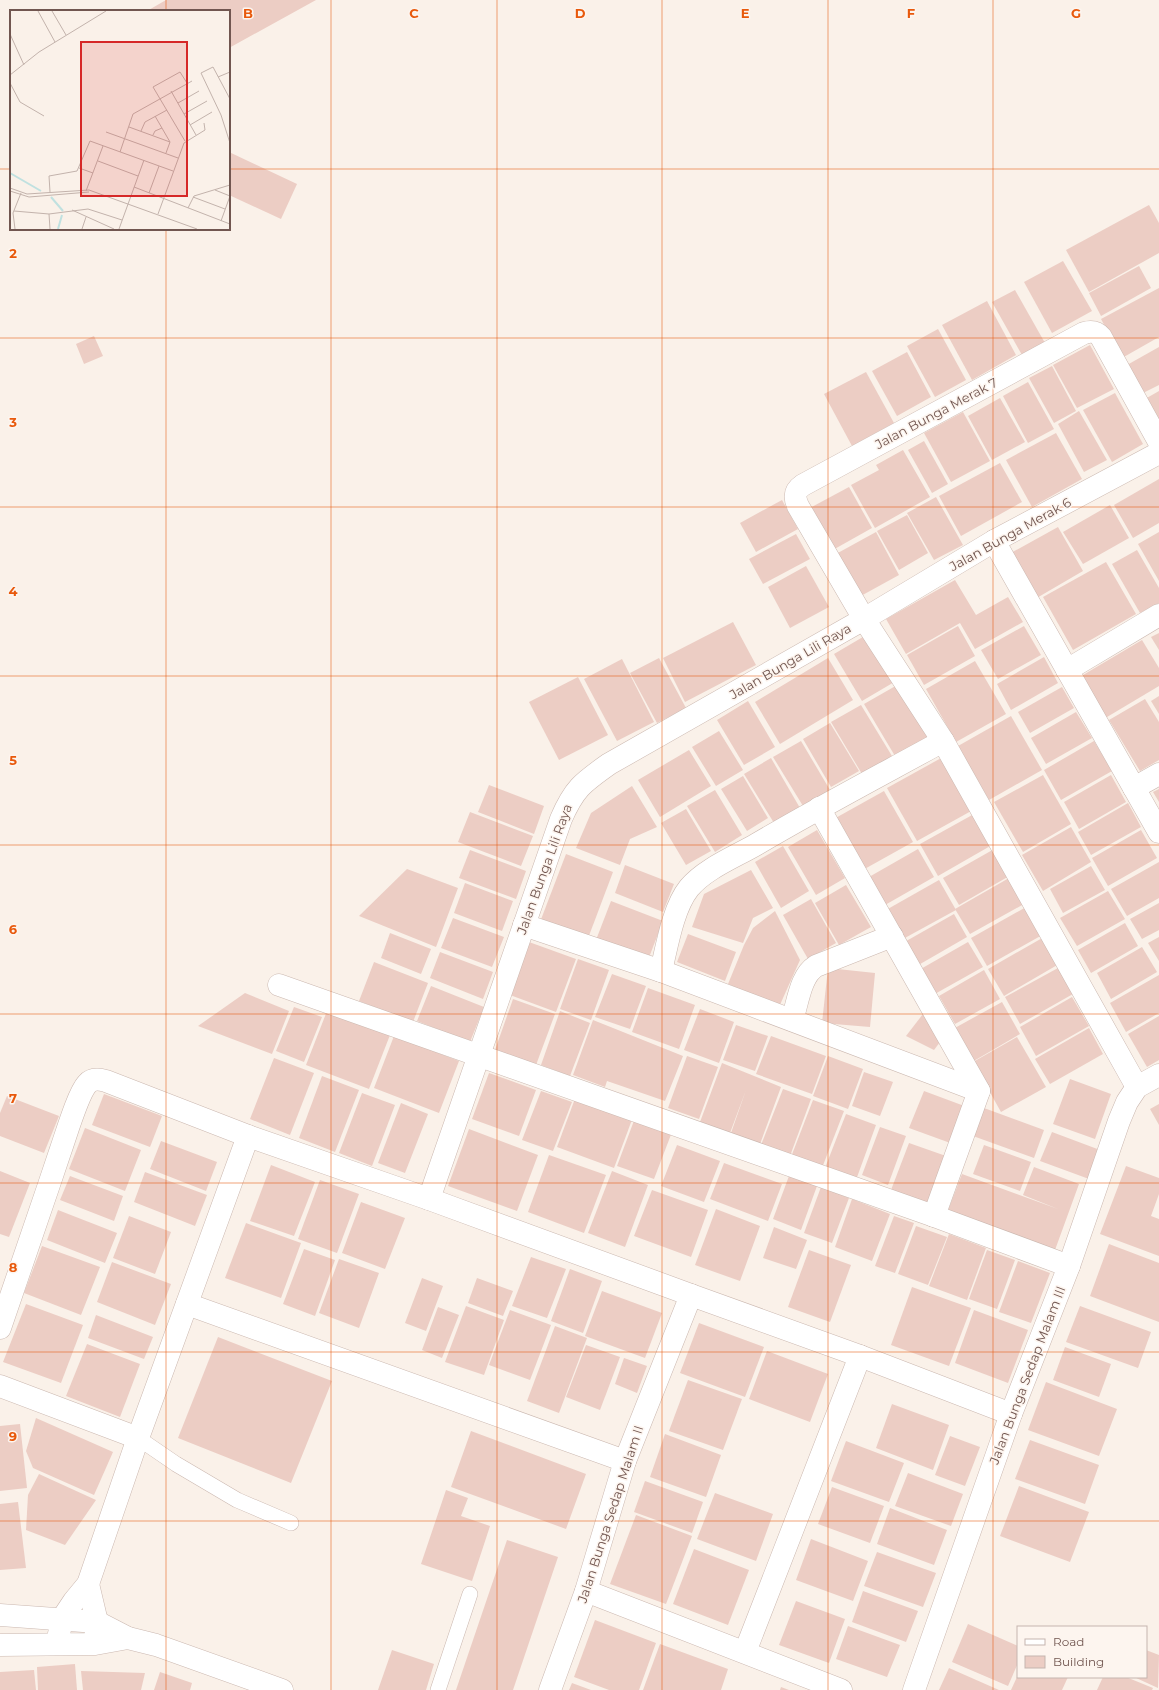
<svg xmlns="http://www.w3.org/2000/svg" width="1159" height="1690" viewBox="0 0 1159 1690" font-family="Montserrat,sans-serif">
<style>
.building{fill:#eccdc4}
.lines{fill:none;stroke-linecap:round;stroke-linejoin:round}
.service-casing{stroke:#cbb8b0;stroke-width:16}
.minor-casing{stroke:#cbb8b0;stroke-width:23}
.tertiary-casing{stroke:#cbb8b0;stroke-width:23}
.service{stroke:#fff;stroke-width:15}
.minor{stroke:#fff;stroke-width:22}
.tertiary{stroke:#fff;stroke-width:22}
.grid{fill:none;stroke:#e8590c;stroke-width:1;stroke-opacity:0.55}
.labels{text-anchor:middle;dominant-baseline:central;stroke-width:3;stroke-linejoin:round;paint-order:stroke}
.street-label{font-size:13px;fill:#715650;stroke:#fdf5ef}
.inset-river{fill:none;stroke:#c0e1e0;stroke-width:2}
.inset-road{fill:none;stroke:#c3b3ac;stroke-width:1}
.view{fill:#d62828;fill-opacity:0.15;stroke:#d62828;stroke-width:2}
.inset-edge{fill:none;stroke:#715650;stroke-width:2}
.grid-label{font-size:13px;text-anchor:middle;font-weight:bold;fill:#e8590c;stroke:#fdf5ef;stroke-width:3;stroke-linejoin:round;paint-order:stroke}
</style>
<rect width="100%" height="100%" fill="#faf1e9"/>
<g class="building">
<polygon points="166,0 316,0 229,48 229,11 147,11"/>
<polygon points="229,152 297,184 281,219 229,195"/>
<polygon points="1149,205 1159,223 1159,253 1089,292 1066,250"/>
<polygon points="1063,261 1092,311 1052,333 1024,282"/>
<polygon points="1139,266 1151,288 1101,316 1089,293"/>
<polygon points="1159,288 1159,337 1122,358 1101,319"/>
<polygon points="1015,290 1045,343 1022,355 992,302"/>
<polygon points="987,301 1016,355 972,380 942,325"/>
<polygon points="938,329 966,380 935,397 907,346"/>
<polygon points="94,336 103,356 84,364 76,344"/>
<polygon points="1090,345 1114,389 1077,408 1053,365"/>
<polygon points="1159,347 1159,385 1143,393 1127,365"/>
<polygon points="907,352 931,397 897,416 872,371"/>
<polygon points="1052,366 1076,411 1054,423 1029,378"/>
<polygon points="866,372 894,423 852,446 824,394"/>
<polygon points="1028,382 1054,429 1028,443 1003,396"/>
<polygon points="1159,391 1159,424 1145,399"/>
<polygon points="1115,393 1143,444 1112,462 1083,410"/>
<polygon points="1000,398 1025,442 992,460 968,416"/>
<polygon points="1079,411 1107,460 1084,472 1058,424"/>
<polygon points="963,412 990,461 951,482 924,433"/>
<polygon points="1056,433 1082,479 1032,507 1006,460"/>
<polygon points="924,441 948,484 932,493 908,450"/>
<polygon points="903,450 930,497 875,528 851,485 879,470 876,465"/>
<polygon points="1000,463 1022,502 961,536 939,496"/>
<polygon points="1159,479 1159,523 1133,538 1114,505"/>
<polygon points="849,487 872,528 831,551 808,509"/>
<polygon points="936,497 963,545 934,560 907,513"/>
<polygon points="782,500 798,529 756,552 740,523"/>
<polygon points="1110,505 1129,538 1083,564 1063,532"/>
<polygon points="907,515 928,553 899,570 877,531"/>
<polygon points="1058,527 1083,571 1035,599 1009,554"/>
<polygon points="876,532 899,575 859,597 836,554"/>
<polygon points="1159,532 1159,581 1138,544"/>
<polygon points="796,534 810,559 763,584 749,559"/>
<polygon points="1137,550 1159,588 1159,603 1140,613 1112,564"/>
<polygon points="1106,562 1136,614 1073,650 1043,597"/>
<polygon points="806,566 829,607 790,628 768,587"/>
<polygon points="955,580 976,615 1008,597 1023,622 975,649 960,623 906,654 886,619"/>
<polygon points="733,622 756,665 685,702 663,658"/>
<polygon points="958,626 975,656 924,685 907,655"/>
<polygon points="1024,626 1041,655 998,679 981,650"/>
<polygon points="1159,633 1159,650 1151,637"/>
<polygon points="868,634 896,681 862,701 834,654"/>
<polygon points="1142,640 1159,668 1159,686 1102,720 1078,678"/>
<polygon points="1044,657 1058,683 1011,710 997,684"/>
<polygon points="659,658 686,708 657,723 630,673"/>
<polygon points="828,658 853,700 780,744 755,702"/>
<polygon points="622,659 654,722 617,741 584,679"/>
<polygon points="975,661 1006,714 956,742 926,689"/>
<polygon points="578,677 608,735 559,760 529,702"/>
<polygon points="899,684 930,736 895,756 864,704"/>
<polygon points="1062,687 1074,708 1030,733 1018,712"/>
<polygon points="1159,696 1159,714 1151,701"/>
<polygon points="1145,699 1159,722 1159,760 1140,771 1109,720"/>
<polygon points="748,701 775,747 744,765 717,720"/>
<polygon points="861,705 892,756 862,774 831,722"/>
<polygon points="1076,712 1092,738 1046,764 1031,738"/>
<polygon points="1011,716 1042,770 989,800 958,746"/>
<polygon points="830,723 859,771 831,787 803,739"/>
<polygon points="719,731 743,770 716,786 692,747"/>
<polygon points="801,741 830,790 803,806 773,757"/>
<polygon points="1094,741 1112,771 1061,800 1044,770"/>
<polygon points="689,750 711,786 660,817 638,780"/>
<polygon points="943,757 973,810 917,841 887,788"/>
<polygon points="771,758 800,808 774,823 744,774"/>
<polygon points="1043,775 1071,824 1023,852 994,802"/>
<polygon points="1111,775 1126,802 1079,829 1064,802"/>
<polygon points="743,776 768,818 747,831 721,789"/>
<polygon points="489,785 544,806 534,834 478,812"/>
<polygon points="632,786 657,827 630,839 620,865 576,848 591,813"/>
<polygon points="1159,789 1159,802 1153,792"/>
<polygon points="715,790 742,835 715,852 687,806"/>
<polygon points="884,791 913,842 861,871 832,820"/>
<polygon points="1128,803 1141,827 1091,855 1078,832"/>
<polygon points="686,809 711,851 686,865 661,823"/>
<polygon points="470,812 533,836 521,866 458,842"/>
<polygon points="974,814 992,845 938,876 920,844"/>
<polygon points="1071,827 1091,862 1043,891 1022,855"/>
<polygon points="817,830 845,878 816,895 788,847"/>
<polygon points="1141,830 1157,858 1108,886 1092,858"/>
<polygon points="783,846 809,891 781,908 755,862"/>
<polygon points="996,848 1011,875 959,905 943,878"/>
<polygon points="918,849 934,877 885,905 869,877"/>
<polygon points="470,850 526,871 516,899 459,878"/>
<polygon points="566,854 613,872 587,941 540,922"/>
<polygon points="1159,862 1159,898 1127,916 1111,889"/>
<polygon points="625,865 674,884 663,912 615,893"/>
<polygon points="1091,866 1105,890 1063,913 1050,889"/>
<polygon points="407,869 458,888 436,947 359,916"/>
<polygon points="751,870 773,908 753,918 743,943 692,927 704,894"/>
<polygon points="1009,878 1024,904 970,934 955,909"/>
<polygon points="939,880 956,910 903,939 886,910"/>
<polygon points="465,883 513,901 502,931 454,913"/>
<polygon points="846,885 871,927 839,945 815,903"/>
<polygon points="1108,891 1125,919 1077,946 1060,918"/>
<polygon points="811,899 836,943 808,959 783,915"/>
<polygon points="611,901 663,921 648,960 596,940"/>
<polygon points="1159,903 1159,930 1142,939 1130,919"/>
<polygon points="1028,906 1044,934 987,966 971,938"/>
<polygon points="775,911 800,960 779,1007 728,984 744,945 753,928"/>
<polygon points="954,914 967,937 915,967 901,944"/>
<polygon points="453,918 504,937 492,967 441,948"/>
<polygon points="1125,923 1138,946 1091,973 1078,950"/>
<polygon points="390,933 431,949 421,974 381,958"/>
<polygon points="688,934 736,952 725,981 677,962"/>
<polygon points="1044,937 1059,964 1004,996 988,969"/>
<polygon points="1159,937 1159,961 1148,943"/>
<polygon points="529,942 576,959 556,1012 510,995"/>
<polygon points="968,942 983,967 933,995 919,970"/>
<polygon points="1142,947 1157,972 1111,999 1097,973"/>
<polygon points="440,952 493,972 483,999 430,978"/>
<polygon points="578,959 609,970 591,1020 560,1009"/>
<polygon points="374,962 428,983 413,1022 359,1001"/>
<polygon points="828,968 875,973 870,1027 822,1023"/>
<polygon points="1058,968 1073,994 1020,1024 1005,997"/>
<polygon points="984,970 1000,999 955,1024 939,996"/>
<polygon points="612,974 646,986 630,1029 595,1017"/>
<polygon points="1159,975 1159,1013 1126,1032 1110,1003"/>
<polygon points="431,986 484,1007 470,1042 417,1021"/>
<polygon points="648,988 695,1005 679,1049 632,1032"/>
<polygon points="245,993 289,1011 272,1054 198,1026"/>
<polygon points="1072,997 1089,1026 1036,1056 1020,1027"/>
<polygon points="513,999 555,1014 536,1065 495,1050"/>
<polygon points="1002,1002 1020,1034 972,1062 953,1029"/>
<polygon points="294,1007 322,1017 304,1062 276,1051"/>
<polygon points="700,1009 734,1022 719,1063 684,1050"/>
<polygon points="327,1011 390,1035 369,1089 306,1065"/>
<polygon points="560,1011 590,1023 570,1076 541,1065"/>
<polygon points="923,1014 940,1042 934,1050 906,1036"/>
<polygon points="1159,1016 1159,1060 1147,1067 1128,1034"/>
<polygon points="593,1020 683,1056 665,1101 607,1081 605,1087 573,1075"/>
<polygon points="736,1025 768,1036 755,1071 723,1060"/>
<polygon points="1089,1028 1103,1054 1050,1084 1035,1059"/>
<polygon points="394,1036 459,1061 439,1113 374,1088"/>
<polygon points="771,1036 826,1056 812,1094 756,1074"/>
<polygon points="1017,1037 1046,1087 1001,1112 973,1062"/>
<polygon points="687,1056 718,1067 699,1119 668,1108"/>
<polygon points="828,1056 863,1069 848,1109 813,1096"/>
<polygon points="274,1058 314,1073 290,1135 250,1119"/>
<polygon points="722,1063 781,1087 760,1144 731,1133 746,1090 730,1133 700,1122"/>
<polygon points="864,1072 893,1082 880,1116 852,1106"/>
<polygon points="489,1073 536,1090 519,1136 472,1119"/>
<polygon points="322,1076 359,1090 335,1152 299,1138"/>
<polygon points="1070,1079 1111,1094 1095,1139 1053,1124"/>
<polygon points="783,1089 811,1099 790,1156 761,1145"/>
<polygon points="541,1091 572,1102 553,1151 522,1140"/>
<polygon points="924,1091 967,1107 953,1144 909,1128"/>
<polygon points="362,1093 395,1105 372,1166 339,1153"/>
<polygon points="104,1094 162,1116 150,1147 92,1125"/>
<polygon points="7,1096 59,1116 44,1153 0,1136 0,1113"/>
<polygon points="576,1096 633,1117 614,1168 557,1147"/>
<polygon points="813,1100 844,1111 822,1168 791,1157"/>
<polygon points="401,1103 428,1114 405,1173 378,1163"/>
<polygon points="1159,1104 1159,1125 1150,1109"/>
<polygon points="984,1108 1044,1130 1034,1158 973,1136"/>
<polygon points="846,1114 876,1125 856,1180 825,1168"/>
<polygon points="635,1118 672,1132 654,1179 617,1166"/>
<polygon points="880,1127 906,1136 888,1185 862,1175"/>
<polygon points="85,1128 141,1150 125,1191 69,1169"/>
<polygon points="469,1129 538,1155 517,1211 448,1186"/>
<polygon points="1052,1132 1100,1150 1089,1179 1040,1161"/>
<polygon points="161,1141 217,1162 206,1191 150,1169"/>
<polygon points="909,1143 946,1156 927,1203 891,1190"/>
<polygon points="677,1145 720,1161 704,1202 661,1186"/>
<polygon points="984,1145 1031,1162 1020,1191 973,1174"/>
<polygon points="549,1155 606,1175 584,1233 528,1212"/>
<polygon points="724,1163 782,1184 768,1221 710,1199"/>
<polygon points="271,1165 315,1182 294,1236 250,1221"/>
<polygon points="1126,1166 1159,1178 1159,1194 1151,1216 1159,1219 1159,1256 1100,1234"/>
<polygon points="1034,1167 1079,1184 1055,1250 947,1213 962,1174 1058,1209 1023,1195"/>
<polygon points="0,1171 30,1183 9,1237 0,1234"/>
<polygon points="612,1171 648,1185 625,1247 588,1233"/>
<polygon points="145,1172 207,1195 195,1226 134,1202"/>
<polygon points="70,1176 123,1196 114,1221 60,1200"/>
<polygon points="789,1176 817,1186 801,1230 773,1219"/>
<polygon points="320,1180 359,1194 337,1253 298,1239"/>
<polygon points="821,1187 849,1198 832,1243 804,1233"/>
<polygon points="652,1190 708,1210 691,1257 634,1236"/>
<polygon points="852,1199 890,1214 872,1261 835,1247"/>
<polygon points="361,1202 405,1218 385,1269 342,1253"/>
<polygon points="716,1209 760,1226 740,1281 695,1265"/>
<polygon points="58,1210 117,1233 105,1263 47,1240"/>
<polygon points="129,1216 171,1232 155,1274 113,1258"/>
<polygon points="894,1216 914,1223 895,1273 875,1266"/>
<polygon points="246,1223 301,1243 281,1298 225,1278"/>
<polygon points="916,1226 947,1237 928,1285 898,1274"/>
<polygon points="774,1227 807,1240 796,1269 763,1258"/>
<polygon points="949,1234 986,1248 967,1300 929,1286"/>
<polygon points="1109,1244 1159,1263 1159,1322 1090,1296"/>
<polygon points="42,1246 100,1267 81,1315 24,1293"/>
<polygon points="304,1249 335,1260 315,1316 283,1304"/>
<polygon points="809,1250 851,1265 830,1322 788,1307"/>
<polygon points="987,1250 1015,1260 997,1309 969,1299"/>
<polygon points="531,1257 566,1269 547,1318 512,1306"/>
<polygon points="339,1259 379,1273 359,1328 319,1313"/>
<polygon points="1018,1261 1050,1273 1031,1323 999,1312"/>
<polygon points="112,1262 171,1284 155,1325 97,1302"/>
<polygon points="570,1269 602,1281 583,1333 551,1321"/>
<polygon points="422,1278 443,1286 426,1331 405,1323"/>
<polygon points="477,1278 513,1291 503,1316 468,1303"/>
<polygon points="912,1287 971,1308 949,1366 891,1345"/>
<polygon points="602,1291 662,1313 645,1358 585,1336"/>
<polygon points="26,1304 83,1325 61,1383 3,1362"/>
<polygon points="466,1306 504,1320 484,1375 445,1362"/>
<polygon points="1080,1306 1151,1332 1138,1368 1066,1342"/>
<polygon points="438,1307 459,1315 442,1358 422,1350"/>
<polygon points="510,1310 551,1325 530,1380 489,1365"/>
<polygon points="974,1310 1028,1330 1008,1383 955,1363"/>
<polygon points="96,1315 153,1337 144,1359 88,1338"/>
<polygon points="699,1323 764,1347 745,1397 680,1373"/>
<polygon points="555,1326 587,1338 559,1413 527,1401"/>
<polygon points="218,1337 332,1381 291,1483 178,1438"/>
<polygon points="87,1344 140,1364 120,1417 66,1396"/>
<polygon points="586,1345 620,1357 600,1410 566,1397"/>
<polygon points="1065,1347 1111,1364 1099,1397 1053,1380"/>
<polygon points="767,1351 828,1374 810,1422 749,1399"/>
<polygon points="624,1358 647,1366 637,1393 615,1384"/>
<polygon points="688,1380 742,1399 723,1450 669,1431"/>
<polygon points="1046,1382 1117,1409 1099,1456 1028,1430"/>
<polygon points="892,1404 949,1425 933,1470 876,1448"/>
<polygon points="36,1418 113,1452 94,1495 33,1468 26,1451"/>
<polygon points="20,1424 27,1488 0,1491 0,1426"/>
<polygon points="471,1431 586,1474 566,1529 451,1487"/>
<polygon points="665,1434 721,1455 706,1497 650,1477"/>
<polygon points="950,1436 980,1447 965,1486 935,1475"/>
<polygon points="1030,1440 1099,1465 1085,1504 1015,1479"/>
<polygon points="846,1441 904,1463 889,1502 831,1481"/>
<polygon points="908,1473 963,1494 951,1526 895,1506"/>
<polygon points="39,1474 96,1500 65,1545 26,1530 28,1495"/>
<polygon points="645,1481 703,1502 692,1533 634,1512"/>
<polygon points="1019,1486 1089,1512 1070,1562 1000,1536"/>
<polygon points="832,1487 884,1506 870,1543 818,1524"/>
<polygon points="446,1490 468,1498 461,1516 490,1526 472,1581 421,1564"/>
<polygon points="715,1493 773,1514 756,1561 697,1539"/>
<polygon points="18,1502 26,1568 0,1570 0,1504"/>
<polygon points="890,1508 947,1530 934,1565 877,1544"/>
<polygon points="636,1515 692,1536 666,1604 610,1584"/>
<polygon points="811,1539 868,1561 853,1601 796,1580"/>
<polygon points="507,1540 558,1557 513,1690 456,1690"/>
<polygon points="694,1549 749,1570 728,1625 673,1604"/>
<polygon points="877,1552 936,1573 923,1607 864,1586"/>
<polygon points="863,1591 918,1611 906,1642 852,1622"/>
<polygon points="796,1601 845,1619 829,1663 779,1645"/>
<polygon points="595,1620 656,1643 639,1690 609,1690 574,1677"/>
<polygon points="968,1624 1018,1646 1018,1663 1008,1686 952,1662"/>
<polygon points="848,1626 900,1645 887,1677 836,1659"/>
<polygon points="660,1644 728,1669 721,1690 643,1690"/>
<polygon points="392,1650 434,1664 426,1690 378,1690"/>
<polygon points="1146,1650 1159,1655 1158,1688 1134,1677 1146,1677"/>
<polygon points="75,1664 77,1690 38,1690 37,1667"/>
<polygon points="949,1668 999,1690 939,1690"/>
<polygon points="34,1670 36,1690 0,1690 0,1672"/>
<polygon points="81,1671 145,1673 141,1690 83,1690"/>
<polygon points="160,1672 192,1683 190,1690 154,1690"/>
<polygon points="1017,1677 1068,1677 1062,1690 1011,1690"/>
<polygon points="1103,1677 1126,1677 1153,1688 1152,1690 1097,1690"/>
<polygon points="572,1683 591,1690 569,1690"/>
<polygon points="781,1687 789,1690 780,1690"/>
</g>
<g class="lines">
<g class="service-casing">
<g id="service">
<polyline points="138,1438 176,1464 237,1500 291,1523"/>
<polyline points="438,1690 470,1594"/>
</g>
</g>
<g class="minor-casing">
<g id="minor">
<polyline points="994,541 1159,832"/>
<polyline points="1067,670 1159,615"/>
<polyline points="1134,788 1159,774"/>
<polyline points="819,808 979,1091 934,1216"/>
<polyline points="524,925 661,971 979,1091"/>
<path d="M 661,971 C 667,946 673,908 689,888 C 706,868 735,857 757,844 C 818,808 881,775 943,741"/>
<polyline points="279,985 934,1216 1069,1266"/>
<path d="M 792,1020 C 798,1003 800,976 816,966 L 892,936"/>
<path d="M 1137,1087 L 943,741 L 864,619 L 798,506 C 794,497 794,491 803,485 L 1084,333 C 1091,331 1096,331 1101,337 L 1159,442"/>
<path d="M 429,1199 L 561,819 C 574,789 582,783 609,764 L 864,619 L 994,541 L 1159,453"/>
<polyline points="187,1304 625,1461"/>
<path d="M 0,1328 C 20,1269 41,1209 61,1149 C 66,1135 78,1094 87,1084 C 92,1078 99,1079 106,1081 L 248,1136 L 429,1199 L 691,1295 L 860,1356 L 1011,1414"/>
<polyline points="0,1386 138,1438"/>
<polyline points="88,1584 97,1622 95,1640"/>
<polyline points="586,1591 841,1690"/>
<polyline points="57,1644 62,1619 74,1601 88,1584 138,1438 248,1136"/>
<polyline points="745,1652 860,1356"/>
<polyline points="550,1690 586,1591 625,1461 691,1295"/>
<polyline points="914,1690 1011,1414 1069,1266 1119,1121 1127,1102 1137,1087 1159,1075"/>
</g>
</g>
<g class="tertiary-casing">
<g id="tertiary">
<polyline points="0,1615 97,1622 128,1638 156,1645 282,1690"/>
<polyline points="0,1645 95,1644 128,1638"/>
</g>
</g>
<use href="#service" class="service"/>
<use href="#minor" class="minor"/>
<use href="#tertiary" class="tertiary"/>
</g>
<path class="grid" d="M 166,0 L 166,11M 331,0 L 331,1690M 497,0 L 497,1690M 662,0 L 662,1690M 828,0 L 828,1690M 993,0 L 993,1690M 0,169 L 11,169M 229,169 L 1159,169M 166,229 L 166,1690M 0,338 L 1159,338M 0,507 L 1159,507M 0,676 L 1159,676M 0,845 L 1159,845M 0,1014 L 1159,1014M 0,1183 L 1159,1183M 0,1352 L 1159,1352M 0,1521 L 1159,1521"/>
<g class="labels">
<g class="street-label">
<text transform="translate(936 413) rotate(-28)">Jalan Bunga Merak 7</text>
<text transform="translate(1010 534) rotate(-29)">Jalan Bunga Merak 6</text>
<text transform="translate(790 661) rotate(-30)">Jalan Bunga Lili Raya</text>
<text transform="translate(544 869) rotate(-70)">Jalan Bunga Lili Raya</text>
<text transform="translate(1027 1375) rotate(-69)">Jalan Bunga Sedap Malam III</text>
<text transform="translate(610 1514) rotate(-72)">Jalan Bunga Sedap Malam II</text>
</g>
</g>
<g transform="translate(10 10)">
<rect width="220" height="220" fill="#faf1e9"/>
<path class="inset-river" d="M 0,163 L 31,181M 41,187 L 53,201M 48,219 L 52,205"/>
<path class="inset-road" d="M 28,1 L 45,32M 42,1 L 56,25M 0,24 L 14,55M 0,65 L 29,42 L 96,1M 208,67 L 220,62M 0,73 L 10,92 L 34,106M 161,81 L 186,125M 220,89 L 203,57 L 191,63 L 211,105 L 220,133M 168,93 L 189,81M 174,104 L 197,91M 145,106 L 160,132 L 156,143M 180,115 L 202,102M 119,117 L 160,132M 131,121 L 135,112 L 157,100M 96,122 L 168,148M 143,125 L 145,121 L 152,118M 175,131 L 143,77 L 170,62 L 177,73M 110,142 L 123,104 L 182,71M 88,151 L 128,166M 69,158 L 83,163M 124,177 L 220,214M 0,178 L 17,184 L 79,180 L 187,219M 205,180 L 220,186M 0,181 L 19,187 L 79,182M 76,181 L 93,136M 40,182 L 39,166 L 67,161 L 80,131 L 163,161M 139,183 L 149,156M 183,187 L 215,199M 178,198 L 184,186 L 220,175M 62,200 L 104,219M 4,201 L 39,204 L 78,199 L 112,210M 39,204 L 40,219M 148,204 L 174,133 L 195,120 L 194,113M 211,211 L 220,186M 5,219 L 3,203 L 11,183M 72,219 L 76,207M 109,219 L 134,150"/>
<path class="view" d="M 71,32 L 177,32 L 177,186 L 71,186 Z"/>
<rect width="220" height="220" class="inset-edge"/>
</g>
<g class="grid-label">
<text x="248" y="18">B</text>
<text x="414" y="18">C</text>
<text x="580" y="18">D</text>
<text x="745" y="18">E</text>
<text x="911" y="18">F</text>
<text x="1076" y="18">G</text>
<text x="13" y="258">2</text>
<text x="13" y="427">3</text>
<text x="13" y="596">4</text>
<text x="13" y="765">5</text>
<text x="13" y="934">6</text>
<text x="13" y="1103">7</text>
<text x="13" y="1272">8</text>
<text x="13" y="1441">9</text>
</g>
<rect x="1017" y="1626" width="130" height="52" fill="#fdf5ef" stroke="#c5b5af"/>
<rect x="1025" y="1639" width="20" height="6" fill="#ffffff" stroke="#c5b5af"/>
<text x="1053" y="1646" font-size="12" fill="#715650">Road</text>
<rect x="1025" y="1656" width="20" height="12" fill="#eccdc4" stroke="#c5b5af"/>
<text x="1053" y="1666" font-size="12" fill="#715650">Building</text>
</svg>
